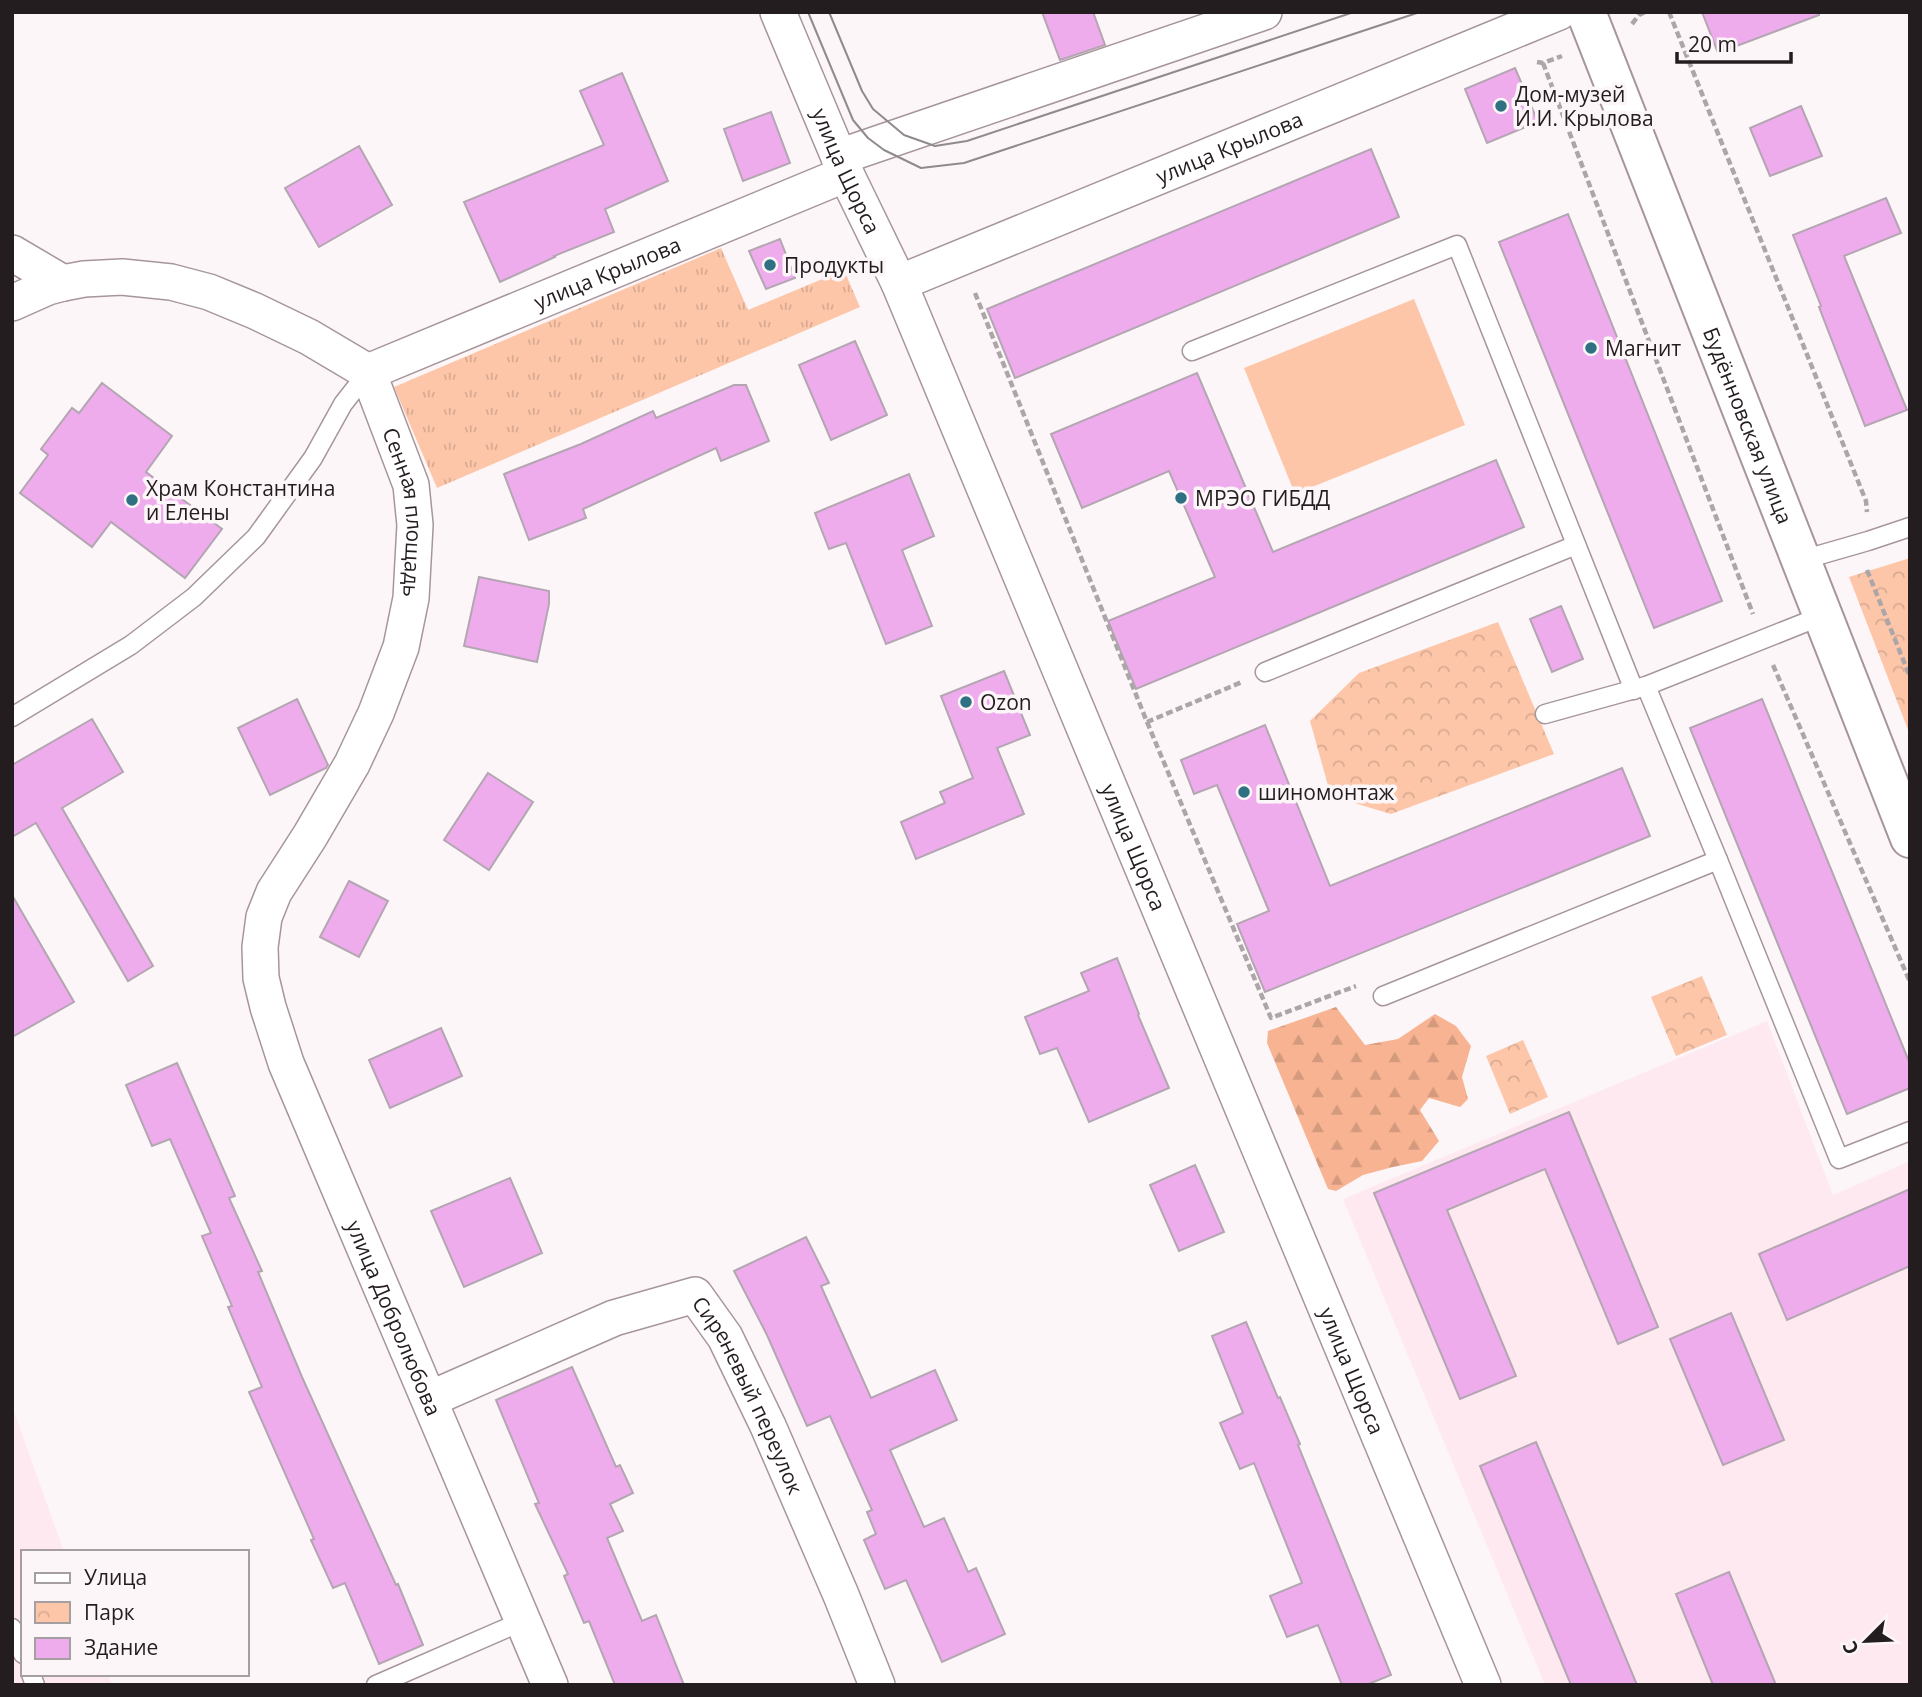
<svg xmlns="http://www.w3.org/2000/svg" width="1922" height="1697" viewBox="0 0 1922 1697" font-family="'Open Sans',sans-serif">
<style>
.built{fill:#fee9f0}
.grass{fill:url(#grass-tufts)}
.forest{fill:url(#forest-firs)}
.park{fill:url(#park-crowns)}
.pitch{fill:#fdc6a9}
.building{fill:#efaced;stroke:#b3a6b2;stroke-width:2}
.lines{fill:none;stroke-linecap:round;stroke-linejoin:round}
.lane-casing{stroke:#a6969b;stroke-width:21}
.street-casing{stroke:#a6969b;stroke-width:38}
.secondary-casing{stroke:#a6969b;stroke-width:42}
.path{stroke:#ada6a8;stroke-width:4.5;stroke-dasharray:7 3.5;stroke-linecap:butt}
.lane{stroke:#fff;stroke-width:18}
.street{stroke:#fff;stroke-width:35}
.secondary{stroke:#fff;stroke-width:38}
.tram{stroke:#918a8c;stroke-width:2}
.poi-dot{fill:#2f7083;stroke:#fdf6f8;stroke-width:2.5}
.labels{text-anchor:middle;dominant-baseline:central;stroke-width:7;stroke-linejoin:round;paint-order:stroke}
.poi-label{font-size:21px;fill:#241d1f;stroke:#fdf6f8;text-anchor:start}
.street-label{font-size:21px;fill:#241d1f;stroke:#fdf6f8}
</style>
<defs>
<pattern id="grass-tufts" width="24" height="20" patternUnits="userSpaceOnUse" patternTransform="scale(1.75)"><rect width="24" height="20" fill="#fdc6a9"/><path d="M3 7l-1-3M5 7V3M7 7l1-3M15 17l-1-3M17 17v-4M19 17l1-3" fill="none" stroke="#d9aa91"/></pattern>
<pattern id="forest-firs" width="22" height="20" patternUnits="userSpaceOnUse" patternTransform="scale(1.75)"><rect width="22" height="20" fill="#f8b492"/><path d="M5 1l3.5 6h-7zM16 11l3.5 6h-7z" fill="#d49a7d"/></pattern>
<pattern id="park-crowns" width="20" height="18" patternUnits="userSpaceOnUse" patternTransform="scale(1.75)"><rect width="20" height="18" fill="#fdc6a9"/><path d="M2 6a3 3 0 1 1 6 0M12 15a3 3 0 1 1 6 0" fill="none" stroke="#d9aa91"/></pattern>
</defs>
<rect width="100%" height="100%" fill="#fdf6f8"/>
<g class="built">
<polygon points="1767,1021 1833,1195 1910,1161 1910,1685 1545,1685 1343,1199"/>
<polygon points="12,1406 64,1552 23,1552 23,1674 108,1674 112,1685 12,1685"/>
</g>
<polygon class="grass" points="721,248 748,310 844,270 860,307 437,488 394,387"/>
<polygon class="forest" points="1336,1007 1365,1045 1398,1039 1435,1014 1456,1026 1471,1046 1462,1077 1468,1099 1460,1107 1429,1098 1420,1110 1439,1141 1422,1161 1393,1167 1363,1175 1336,1191 1328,1189 1267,1043 1268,1031"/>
<g class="park">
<polygon points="1910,558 1910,735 1849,577"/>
<polygon points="1498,622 1554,754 1391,814 1331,796 1310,721 1359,673"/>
<polygon points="1702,976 1727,1035 1676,1056 1651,997"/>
<polygon points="1523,1040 1548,1097 1510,1114 1486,1056"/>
</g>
<polygon class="pitch" points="1414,299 1465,425 1295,494 1244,368"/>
<g class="building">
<polygon points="1042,12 1093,12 1105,45 1060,60"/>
<polygon points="1702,12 1819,12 1819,15 1718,53"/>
<polygon points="1515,68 1538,122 1487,143 1465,89"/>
<polygon points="622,73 668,181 605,209 614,232 554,256 555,257 500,282 464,202 604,145 580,91"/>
<polygon points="1801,106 1822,156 1770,176 1750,128"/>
<polygon points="771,112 790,163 743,181 724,129"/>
<polygon points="359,146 392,205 319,247 285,188"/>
<polygon points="1371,149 1399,217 1015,378 987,309"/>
<polygon points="1886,198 1901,233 1844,256 1907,410 1865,426 1819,307 1821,306 1793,235"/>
<polygon points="1568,214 1722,601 1654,628 1499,242"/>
<polygon points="780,239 795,278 766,289 749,251"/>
<polygon points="855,341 887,415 831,440 799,365"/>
<polygon points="1197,373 1273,552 1496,460 1524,527 1136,689 1108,621 1215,577 1169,471 1082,508 1051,434"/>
<polygon points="102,383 172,436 146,472 222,529 185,578 111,522 92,547 20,493 48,455 41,449 72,408 79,413"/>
<polygon points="734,385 746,385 769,441 721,461 716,448 583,509 586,518 529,540 504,474 581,444 653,411 656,418"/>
<polygon points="909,474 934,536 902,550 932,626 886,644 846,543 829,549 815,513"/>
<polygon points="479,577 549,591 549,604 537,662 464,646"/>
<polygon points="1561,606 1583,659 1552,672 1530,619"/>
<polygon points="1004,671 1030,735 997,748 1024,814 916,859 901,822 945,803 940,792 973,778 941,696"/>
<polygon points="297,699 328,765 326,768 270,795 238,728"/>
<polygon points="1762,699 1910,1064 1910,1088 1847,1114 1690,728"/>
<polygon points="92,719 123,772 62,808 153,966 128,981 36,823 12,837 12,765"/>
<polygon points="1265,725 1330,886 1622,768 1650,836 1265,992 1237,924 1269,911 1217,785 1194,794 1181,760"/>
<polygon points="488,773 533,802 489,870 444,840"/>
<polygon points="349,881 388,901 359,957 320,937"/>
<polygon points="12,895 74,1002 12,1037"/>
<polygon points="1117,958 1139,1014 1138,1015 1169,1088 1089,1122 1057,1048 1040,1054 1025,1017 1089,991 1081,973"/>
<polygon points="441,1028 462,1076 390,1108 369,1060"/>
<polygon points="177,1063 235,1196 229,1198 262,1271 258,1272 302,1377 396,1585 398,1584 423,1645 379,1664 345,1583 333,1588 311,1540 314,1539 249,1392 262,1387 228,1307 232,1306 202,1236 211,1233 170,1139 152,1146 126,1085"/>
<polygon points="1569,1112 1658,1327 1618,1344 1545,1169 1447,1210 1516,1376 1460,1399 1374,1193"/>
<polygon points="1195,1165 1224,1232 1179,1251 1150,1185"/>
<polygon points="510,1178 542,1253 464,1287 431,1211"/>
<polygon points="1910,1189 1910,1266 1787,1320 1759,1254"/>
<polygon points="806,1237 829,1283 821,1286 871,1398 935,1370 957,1420 890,1450 924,1527 944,1518 968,1572 976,1568 1005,1634 942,1662 906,1580 885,1589 864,1540 876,1534 867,1512 872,1510 830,1416 807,1426 767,1335 734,1271"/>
<polygon points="1731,1313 1784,1440 1723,1465 1670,1339"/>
<polygon points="1246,1322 1278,1398 1280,1397 1300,1444 1298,1445 1391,1675 1366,1685 1342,1685 1318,1625 1287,1637 1270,1596 1302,1583 1254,1463 1240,1469 1220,1423 1243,1413 1212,1336"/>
<polygon points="572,1367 616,1467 620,1465 633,1493 610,1504 623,1531 607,1538 642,1621 656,1615 684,1685 615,1685 589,1621 584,1623 564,1576 568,1574 535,1504 539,1503 496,1400"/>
<polygon points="1536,1442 1637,1685 1571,1685 1480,1466"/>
<polygon points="1729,1572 1776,1685 1713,1685 1676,1594"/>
</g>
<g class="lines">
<g class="lane-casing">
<g id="lane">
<polyline points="1192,351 1457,245 1634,690"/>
<polyline points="1802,560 1868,541 1910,527"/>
<polyline points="1824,615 1646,686 1718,860 1839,1159 1910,1131"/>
<polyline points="1265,672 1576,545"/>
<polyline points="1545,714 1646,686"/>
<polyline points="12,717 131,645 194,597 256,537 313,458 343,404 368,372"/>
<polyline points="1383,996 1718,860"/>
<polyline points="12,1628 23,1654"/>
<polyline points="31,1674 35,1685"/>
<polyline points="376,1685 523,1621"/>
</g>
</g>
<g class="street-casing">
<g id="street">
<path id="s1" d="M 778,12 L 846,174 L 899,283 L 1483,1685"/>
<polyline points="839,157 1264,12"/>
<polyline points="12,253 63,283"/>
<path id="s2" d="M 899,283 L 1559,12"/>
<path id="s3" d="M 12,303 L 48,287 L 63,283 L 84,279 L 122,277 L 171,282 L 209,292 L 255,311 L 309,337 L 368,372 L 411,485 L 415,525 L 411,598 L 401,647 L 376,713 L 352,764 L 310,836 L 274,892 L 264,917 L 260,947 L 261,978 L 268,1007 L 286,1063 L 550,1685"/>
<path id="s4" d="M 368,372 L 846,174"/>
<path id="s5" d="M 430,1399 L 614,1318 L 695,1295 L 725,1337 L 768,1426 L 841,1595 L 877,1685"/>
</g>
</g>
<g class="secondary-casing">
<g id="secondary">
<path id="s6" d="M 1586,12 L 1910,838"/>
</g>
</g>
<g class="path">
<polyline points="1669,12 1866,501 1867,512"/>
<polyline points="1632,24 1639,15 1645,12"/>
<polyline points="1537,62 1543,63 1562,56"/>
<polyline points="1543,63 1753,614"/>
<polyline points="975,293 1147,722 1242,682"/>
<polyline points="1867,570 1910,677"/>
<polyline points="1773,665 1910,982"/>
<polyline points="1147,722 1271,1018 1356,986"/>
</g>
<use href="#lane" class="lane"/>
<use href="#street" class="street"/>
<use href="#secondary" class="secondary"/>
<g class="tram">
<polyline points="808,12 853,120 868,138 884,150 921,168 964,163 1420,12"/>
<polyline points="829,12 862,91 873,109 904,135 935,146 967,141 1354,12"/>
</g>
</g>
<g class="poi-dot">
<circle cx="1501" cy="106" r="7"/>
<circle cx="770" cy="265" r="7"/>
<circle cx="1591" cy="348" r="7"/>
<circle cx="1181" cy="498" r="7"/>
<circle cx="132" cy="500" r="7"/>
<circle cx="966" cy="702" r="7"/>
<circle cx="1244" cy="792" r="7"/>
</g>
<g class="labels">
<g class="poi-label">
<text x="1515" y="94">Дом-музей<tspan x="1515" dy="24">И.И. Крылова</tspan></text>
<text x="784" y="265">Продукты</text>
<text x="1605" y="348">Магнит</text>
<text x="146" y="488">Храм Константина<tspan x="146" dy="24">и Елены</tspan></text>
<text x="1195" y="498">МРЭО ГИБДД</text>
<text x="980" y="702">Ozon</text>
<text x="1258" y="792">шиномонтаж</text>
</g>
<g class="street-label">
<text stroke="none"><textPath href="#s2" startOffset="357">улица Крылова</textPath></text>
<text stroke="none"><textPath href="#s1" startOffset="173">улица Щорса</textPath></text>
<text stroke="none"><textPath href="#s4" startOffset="259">улица Крылова</textPath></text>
<text stroke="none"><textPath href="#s6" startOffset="444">Будённовская улица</textPath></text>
<text stroke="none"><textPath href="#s3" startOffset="528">Сенная площадь</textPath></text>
<text stroke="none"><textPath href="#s1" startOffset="908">улица Щорса</textPath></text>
<text stroke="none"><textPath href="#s3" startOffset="1396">улица Добролюбова</textPath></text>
<text stroke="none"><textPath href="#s1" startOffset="1475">улица Щорса</textPath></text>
<text stroke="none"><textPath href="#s5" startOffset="399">Сиреневый переулок</textPath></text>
</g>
</g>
<rect width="1922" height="1697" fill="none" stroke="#241d1f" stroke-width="28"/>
<rect x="21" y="1550" width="228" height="126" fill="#fdf6f8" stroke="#a69fa1" stroke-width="2"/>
<rect x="35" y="1573" width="35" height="10" fill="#ffffff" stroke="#a69fa1" stroke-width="2"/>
<text x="84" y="1585" font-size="21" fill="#241d1f">Улица</text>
<rect x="35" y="1602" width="35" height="21" fill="url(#park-crowns)" stroke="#a69fa1" stroke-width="2"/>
<text x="84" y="1620" font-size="21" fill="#241d1f">Парк</text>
<rect x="35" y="1638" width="35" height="21" fill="#efaced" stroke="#a69fa1" stroke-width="2"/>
<text x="84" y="1655" font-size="21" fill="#241d1f">Здание</text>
<g transform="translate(1866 1641) rotate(246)" stroke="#fdf6f8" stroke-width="5" paint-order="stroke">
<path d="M0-5L12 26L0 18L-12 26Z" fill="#241d1f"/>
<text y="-10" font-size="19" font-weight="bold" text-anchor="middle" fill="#241d1f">С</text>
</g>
<path d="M1677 52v10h114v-10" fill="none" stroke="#241d1f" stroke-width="3.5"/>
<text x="1688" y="52" font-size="21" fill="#241d1f" stroke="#fdf6f8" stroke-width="5" paint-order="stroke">20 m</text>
</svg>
